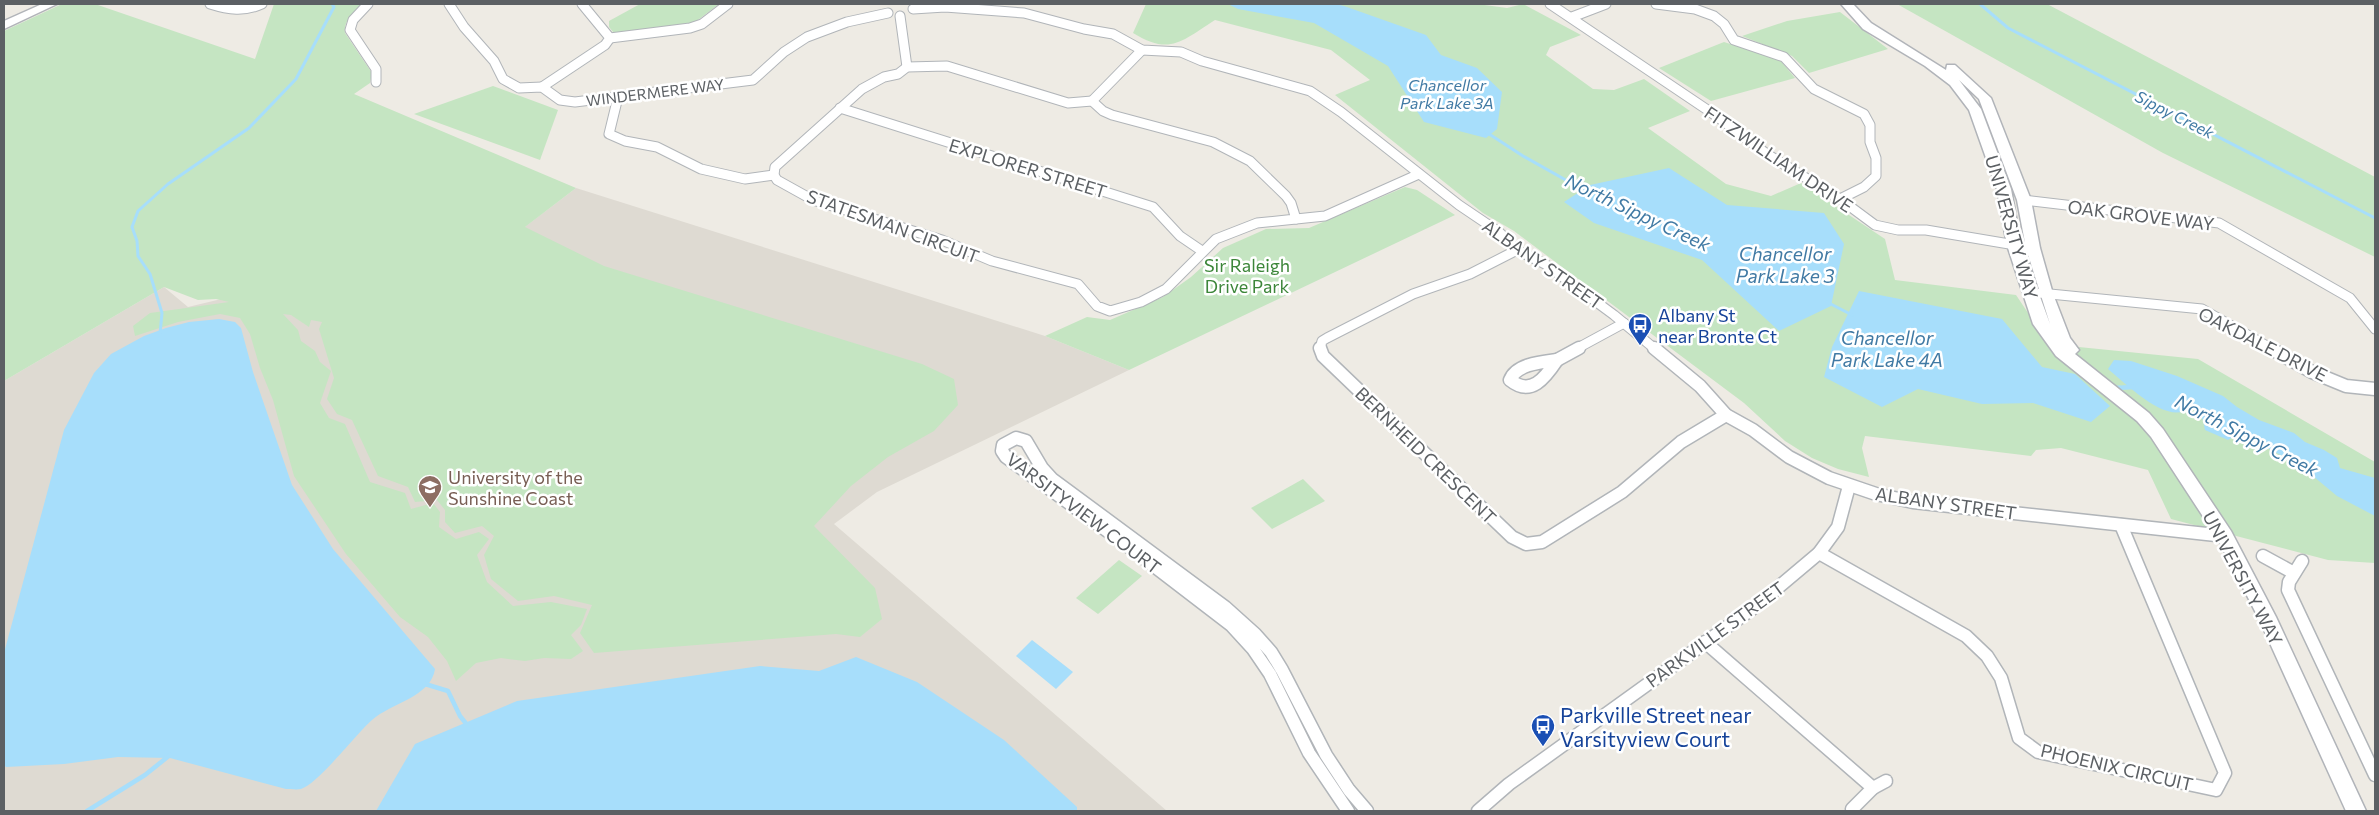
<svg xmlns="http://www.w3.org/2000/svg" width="2379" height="815" viewBox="0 0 2379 815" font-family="Commissioner,sans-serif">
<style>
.education{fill:#dedad2}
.green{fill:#c5e5c2}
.water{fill:#a7defb}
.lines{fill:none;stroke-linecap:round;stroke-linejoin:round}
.stream-far1{stroke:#a7defb;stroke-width:3}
.stream{stroke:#a7defb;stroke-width:4.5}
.street-far1-casing{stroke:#b1b5b9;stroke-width:11}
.street-casing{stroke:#b1b5b9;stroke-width:15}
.secondary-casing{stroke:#b1b4b9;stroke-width:3}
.street-far1{stroke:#fff;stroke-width:9}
.street{stroke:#fff;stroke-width:12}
.secondary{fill:#fff;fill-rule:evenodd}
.labels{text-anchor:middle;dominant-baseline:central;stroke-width:5;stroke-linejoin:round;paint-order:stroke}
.far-street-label{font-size:15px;fill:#5c6064;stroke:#fff}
.far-water-label{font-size:16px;font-style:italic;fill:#417aa4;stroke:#fff}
.street-label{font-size:18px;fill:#5c6064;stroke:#fff}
.park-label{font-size:18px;fill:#3c8639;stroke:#fff}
.transit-label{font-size:18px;fill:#164399;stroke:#fff;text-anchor:start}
.education-label{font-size:18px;fill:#785e54;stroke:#fff;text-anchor:start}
.water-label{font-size:19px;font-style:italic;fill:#417aa4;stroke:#fff}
.near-transit-label{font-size:21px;fill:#164399;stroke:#fff;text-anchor:start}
</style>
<rect width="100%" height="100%" fill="#eeebe4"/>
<polygon class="education" points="576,188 1045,336 1129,370 877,492 834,524 1167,811 4,811 4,381 164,287 188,307 238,295 383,335"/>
<g class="green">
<path d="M 62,4 L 95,4 L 255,59 L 274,4 L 363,4 C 355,12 343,20 345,33 L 372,73 L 370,83 L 354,94 L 576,188 L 525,227 L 604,266 L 922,364 L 954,379 L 958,405 L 934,431 L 888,457 L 851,486 L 814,526 L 875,588 L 882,619 L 860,637 L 836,634 L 594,653 L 580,633 L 592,605 L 554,596 L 518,601 L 491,579 L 484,555 L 494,536 L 482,526 L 455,533 L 445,522 L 445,510 L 437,500 L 415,502 L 408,487 L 378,476 L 352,420 L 337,414 L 327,399 L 334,378 L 319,329 L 322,322 L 311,320 L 309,327 L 291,315 L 283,314 L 298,330 L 301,341 L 315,351 L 320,362 L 331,371 L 320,403 L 329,418 L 345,424 L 370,482 L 405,493 L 411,509 L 433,503 L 440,512 L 439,527 L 456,539 L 479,532 L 489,539 L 477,555 L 487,582 L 513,606 L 551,602 L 587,609 L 581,625 L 571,635 L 583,651 L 571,659 L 544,658 L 525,661 L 501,658 L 476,663 L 456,681 L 447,661 L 428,637 L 400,617 L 346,554 L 294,476 L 273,400 L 260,368 L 250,334 L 240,318 L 220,314 L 178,322 L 135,336 L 133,326 L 150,313 L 229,302 L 216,299 L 198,300 L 164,287 L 4,381 L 4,31 Z"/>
<polygon points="640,4 719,4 694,23 614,33 609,27 609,21"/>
<path d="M 1146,4 L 1477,4 L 1507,8 L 1523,4 L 1581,35 L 1550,47 L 1546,55 L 1593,89 L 1614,90 L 1644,79 L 1690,111 L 1648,128 L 1726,184 L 1771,196 L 1801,183 L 1885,239 L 1895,280 L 2016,295 L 2049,344 L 2198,359 L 2375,462 L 2375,563 L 2328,560 L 2171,519 L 2148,470 L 2061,448 L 2036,450 L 2031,456 L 1865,436 L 1862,448 L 1869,477 L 1838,469 L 1812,458 L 1785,441 L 1744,403 L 1514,231 L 1483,213 L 1335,95 L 1370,80 L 1331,50 L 1215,20 C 1182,41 1170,56 1133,33 Z"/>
<polygon points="1897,4 2047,4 2375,177 2375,257 2163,153"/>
<polygon points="1840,12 1888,49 1809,73 1792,56 1742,36 1787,21"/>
<polygon points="1724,42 1780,60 1795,78 1711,101 1659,68"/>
<polygon points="493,86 558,110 540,160 414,114"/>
<polygon points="1405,187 1417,190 1455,215 1129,370 1045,336 1087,317 1110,320 1163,297 1191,277 1223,248 1266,229 1309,228"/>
<polygon points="1303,479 1325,501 1272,529 1251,508"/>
<polygon points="1119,560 1142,576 1098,614 1076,598"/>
</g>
<g class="water">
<polygon points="1228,4 1335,4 1344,6 1426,35 1441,55 1477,68 1502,92 1497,129 1486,138 1424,122 1388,66 1314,23 1238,9"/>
<polygon points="1669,168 1727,205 1824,213 1844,244 1831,306 1779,331 1702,260 1594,223 1564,202 1590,185"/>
<polygon points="1859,291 2002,319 2042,367 2075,374 2110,406 2091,422 2033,403 1982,404 1918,389 1882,407 1824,377 1832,347"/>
<path d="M 219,319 L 235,322 L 241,328 L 253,372 L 292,485 L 333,549 L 435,669 C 431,697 391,703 372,720 C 355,735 319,783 301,789 C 297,790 290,789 286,789 L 170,758 L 118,757 L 64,764 L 6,767 L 4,765 L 4,653 L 64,430 L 94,373 L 111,354 L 144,336 L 166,328 L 189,322 Z"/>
<path d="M 2114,360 L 2131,361 L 2177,376 L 2223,396 L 2237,407 L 2259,420 L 2294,433 L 2305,442 L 2324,450 L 2337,458 L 2340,468 L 2375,478 L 2375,516 L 2337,496 L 2301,466 L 2240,433 L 2228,440 L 2205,430 C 2203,417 2201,412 2189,408 C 2168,427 2123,381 2108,369 Z"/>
<polygon points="1032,640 1073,672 1056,689 1016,656"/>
<polygon points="856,657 917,682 1004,740 1077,807 1077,811 376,811 415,744 517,701 760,666 819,671"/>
</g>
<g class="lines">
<g class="stream-far1">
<polyline points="1980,4 2008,28 2375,218"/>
<polyline points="1486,132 1523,156 1587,192"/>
<polyline points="1827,302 1852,315"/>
<polyline points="160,334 162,313 150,274 138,256 137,241 132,227 138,211 168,184 249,128 296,79 334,7 332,4"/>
</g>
<g class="stream">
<polyline points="2114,388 2134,387"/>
<polyline points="425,684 448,691 460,716 468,726"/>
<polyline points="87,811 145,775 170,755"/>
</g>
<g class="street-far1-casing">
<g id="street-far1">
<path d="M 210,4 C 229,10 244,12 262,4"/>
<polyline points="368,4 353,20 350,30 376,69 376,82"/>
<polyline points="449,4 464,27 494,61 503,79 519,88 542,87 560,100 575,102 753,80 784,52 807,37 847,22 888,13"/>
<polyline points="1550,4 1712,113 1767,154 1840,199 1875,225 1898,230 1926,230 2033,248"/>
<polyline points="1656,4 1695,9 1714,16 1724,24 1734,40 1784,57 1814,89 1864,114 1870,125 1870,142 1876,158 1876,176 1864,187 1840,199"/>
<polyline points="913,9 945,7 1024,13 1084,29 1113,34 1142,50 1181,52 1202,61 1310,91 1341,112 1459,205 1499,232 1517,250 1545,264 1614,315 1655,349"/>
<polyline points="900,16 907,67"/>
<polyline points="1572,17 1606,4"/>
<polyline points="610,38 690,28 702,24 728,4"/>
<polygon points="947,66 1068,103 1092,101 1103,111 1112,115 1213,142 1250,161 1286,196 1291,203 1296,219 1257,223 1216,239 1166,289 1141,302 1110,311 1097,306 1078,284 992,261 942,240 813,200 777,180 774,175 775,167 862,89 884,77 898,74 907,67"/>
<polyline points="542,87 605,45 610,38 582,4"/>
<polyline points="618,97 609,134 625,141 657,147 701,169 745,179 774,175"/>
<polyline points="1092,101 1142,50"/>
<polyline points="840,108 1153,207 1180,236 1202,251"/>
<polyline points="2024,200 2219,223 2350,298 2375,329"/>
<polyline points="1296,219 1325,216 1419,174"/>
<polyline points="2040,293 2202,309 2272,349"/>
<polyline points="1320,349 1322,341 1327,338 1413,294 1470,274 1517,250"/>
<polyline points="1576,349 1624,323"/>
</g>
</g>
<g class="street-casing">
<g id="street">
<polyline points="1320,348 1323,356 1512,537 1526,544 1542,542 1622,492 1681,442 1726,415"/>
<polyline points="1654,348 1700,386 1726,415 1753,430 1789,457 1829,478 1876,494 1913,502 2225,536"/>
<polyline points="2270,348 2312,372 2346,386 2375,389"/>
<path d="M 1557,360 C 1545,378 1531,397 1510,380 C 1516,364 1542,362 1557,360 Z"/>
<polyline points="1557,360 1579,348"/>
<polyline points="1819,553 1966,636 1987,656 2001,678 2019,738 2038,752 2216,790 2225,773 2121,525"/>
<polyline points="2263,556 2294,573"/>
<polyline points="2302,561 2289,582 2288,590 2375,775"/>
<polyline points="1705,642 1873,788 1852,809"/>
<polyline points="1873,788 1886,781"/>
<polyline points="1348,811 1309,753 1270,674 1253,649 1231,625 1128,546 1006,457 1002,451 1003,445 1016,438 1026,441 1042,468 1052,479 1225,607 1255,634 1271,652 1282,670 1326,755 1349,790 1367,811"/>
<polyline points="1478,811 1509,784 1756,606 1819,553 1838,527 1849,486"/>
</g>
</g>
<g class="secondary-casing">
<g id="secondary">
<polygon points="42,4 57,4 4,29 4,21"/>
<path d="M 1841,4 L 1853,4 L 1871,23 L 1946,70 L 1947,65 L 1955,65 L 1991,98 L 2031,200 L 2040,248 L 2053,294 L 2070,338 L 2079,350 L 2075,354 L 2149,413 L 2163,429 L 2231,531 L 2276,617 L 2366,811 L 2346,811 L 2259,619 L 2219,541 L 2151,437 L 2137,421 L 2056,356 L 2033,324 L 2007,245 L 1997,189 L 1969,110 L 1950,85 L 1925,66 L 1863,29 ZM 1959,80 L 1979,99 L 2017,200 L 2026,248 L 2050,324 L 2021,245 L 2011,189 L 1981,109 Z"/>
</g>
</g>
<use href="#street-far1" class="street-far1"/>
<use href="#street" class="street"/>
<use href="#secondary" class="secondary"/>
</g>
<defs>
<g id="bus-pin" transform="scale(1.25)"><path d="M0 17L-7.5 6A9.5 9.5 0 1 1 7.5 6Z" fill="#1a4fb4" stroke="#fff"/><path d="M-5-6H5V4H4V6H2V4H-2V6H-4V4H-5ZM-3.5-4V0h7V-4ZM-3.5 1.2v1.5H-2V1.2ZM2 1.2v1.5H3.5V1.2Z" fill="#fff"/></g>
<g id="university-pin" transform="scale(1.25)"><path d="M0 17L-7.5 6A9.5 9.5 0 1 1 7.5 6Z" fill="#8d6e63" stroke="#fff"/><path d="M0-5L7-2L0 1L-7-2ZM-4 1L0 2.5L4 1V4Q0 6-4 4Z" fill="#fff"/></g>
</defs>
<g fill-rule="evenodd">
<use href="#bus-pin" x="1640" y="325"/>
<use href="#university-pin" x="430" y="487"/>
<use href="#bus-pin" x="1543" y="726"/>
</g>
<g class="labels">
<g class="far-street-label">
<text transform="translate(655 92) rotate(-7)">WINDERMERE WAY</text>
</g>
<g class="far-water-label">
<text x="1447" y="84">Chancellor<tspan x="1447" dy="18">Park Lake 3A</tspan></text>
<text transform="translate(2175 114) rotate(27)">Sippy Creek</text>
</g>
<g class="street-label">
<text transform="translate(1779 159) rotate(34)">FITZWILLIAM DRIVE</text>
<text transform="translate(1028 168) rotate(17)">EXPLORER STREET</text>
<text transform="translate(2141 215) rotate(7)">OAK GROVE WAY</text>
<text transform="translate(893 226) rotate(20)">STATESMAN CIRCUIT</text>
<text transform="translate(2012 227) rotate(74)">UNIVERSITY WAY</text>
<text transform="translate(1543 264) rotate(35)">ALBANY STREET</text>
<text transform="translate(2263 344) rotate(27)">OAKDALE DRIVE</text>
<text transform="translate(1426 455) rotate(44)">BERNHEID CRESCENT</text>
<text transform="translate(1946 503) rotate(8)">ALBANY STREET</text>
<text transform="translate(1084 513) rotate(37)">VARSITYVIEW COURT</text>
<text transform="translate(2243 578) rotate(62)">UNIVERSITY WAY</text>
<text transform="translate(1715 634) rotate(-36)">PARKVILLE STREET</text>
<text transform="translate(2117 767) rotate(13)">PHOENIX CIRCUIT</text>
</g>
<g class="park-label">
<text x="1247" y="265">Sir Raleigh<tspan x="1247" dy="21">Drive Park</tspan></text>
</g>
<g class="transit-label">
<text x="1658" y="315">Albany St<tspan x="1658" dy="21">near Bronte Ct</tspan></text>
</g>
<g class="education-label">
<text x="448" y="477">University of the<tspan x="448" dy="21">Sunshine Coast</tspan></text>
</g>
<g class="water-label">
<text transform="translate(1638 212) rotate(25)">North Sippy Creek</text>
<text x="1785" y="253">Chancellor<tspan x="1785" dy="22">Park Lake 3</tspan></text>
<text x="1887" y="337">Chancellor<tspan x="1887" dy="22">Park Lake 4A</tspan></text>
<text transform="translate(2247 435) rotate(27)">North Sippy Creek</text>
</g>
<g class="near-transit-label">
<text x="1560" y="714">Parkville Street near<tspan x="1560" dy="24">Varsityview Court</tspan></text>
</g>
</g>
<rect width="2379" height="815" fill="none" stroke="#5c6064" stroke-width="10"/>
</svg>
